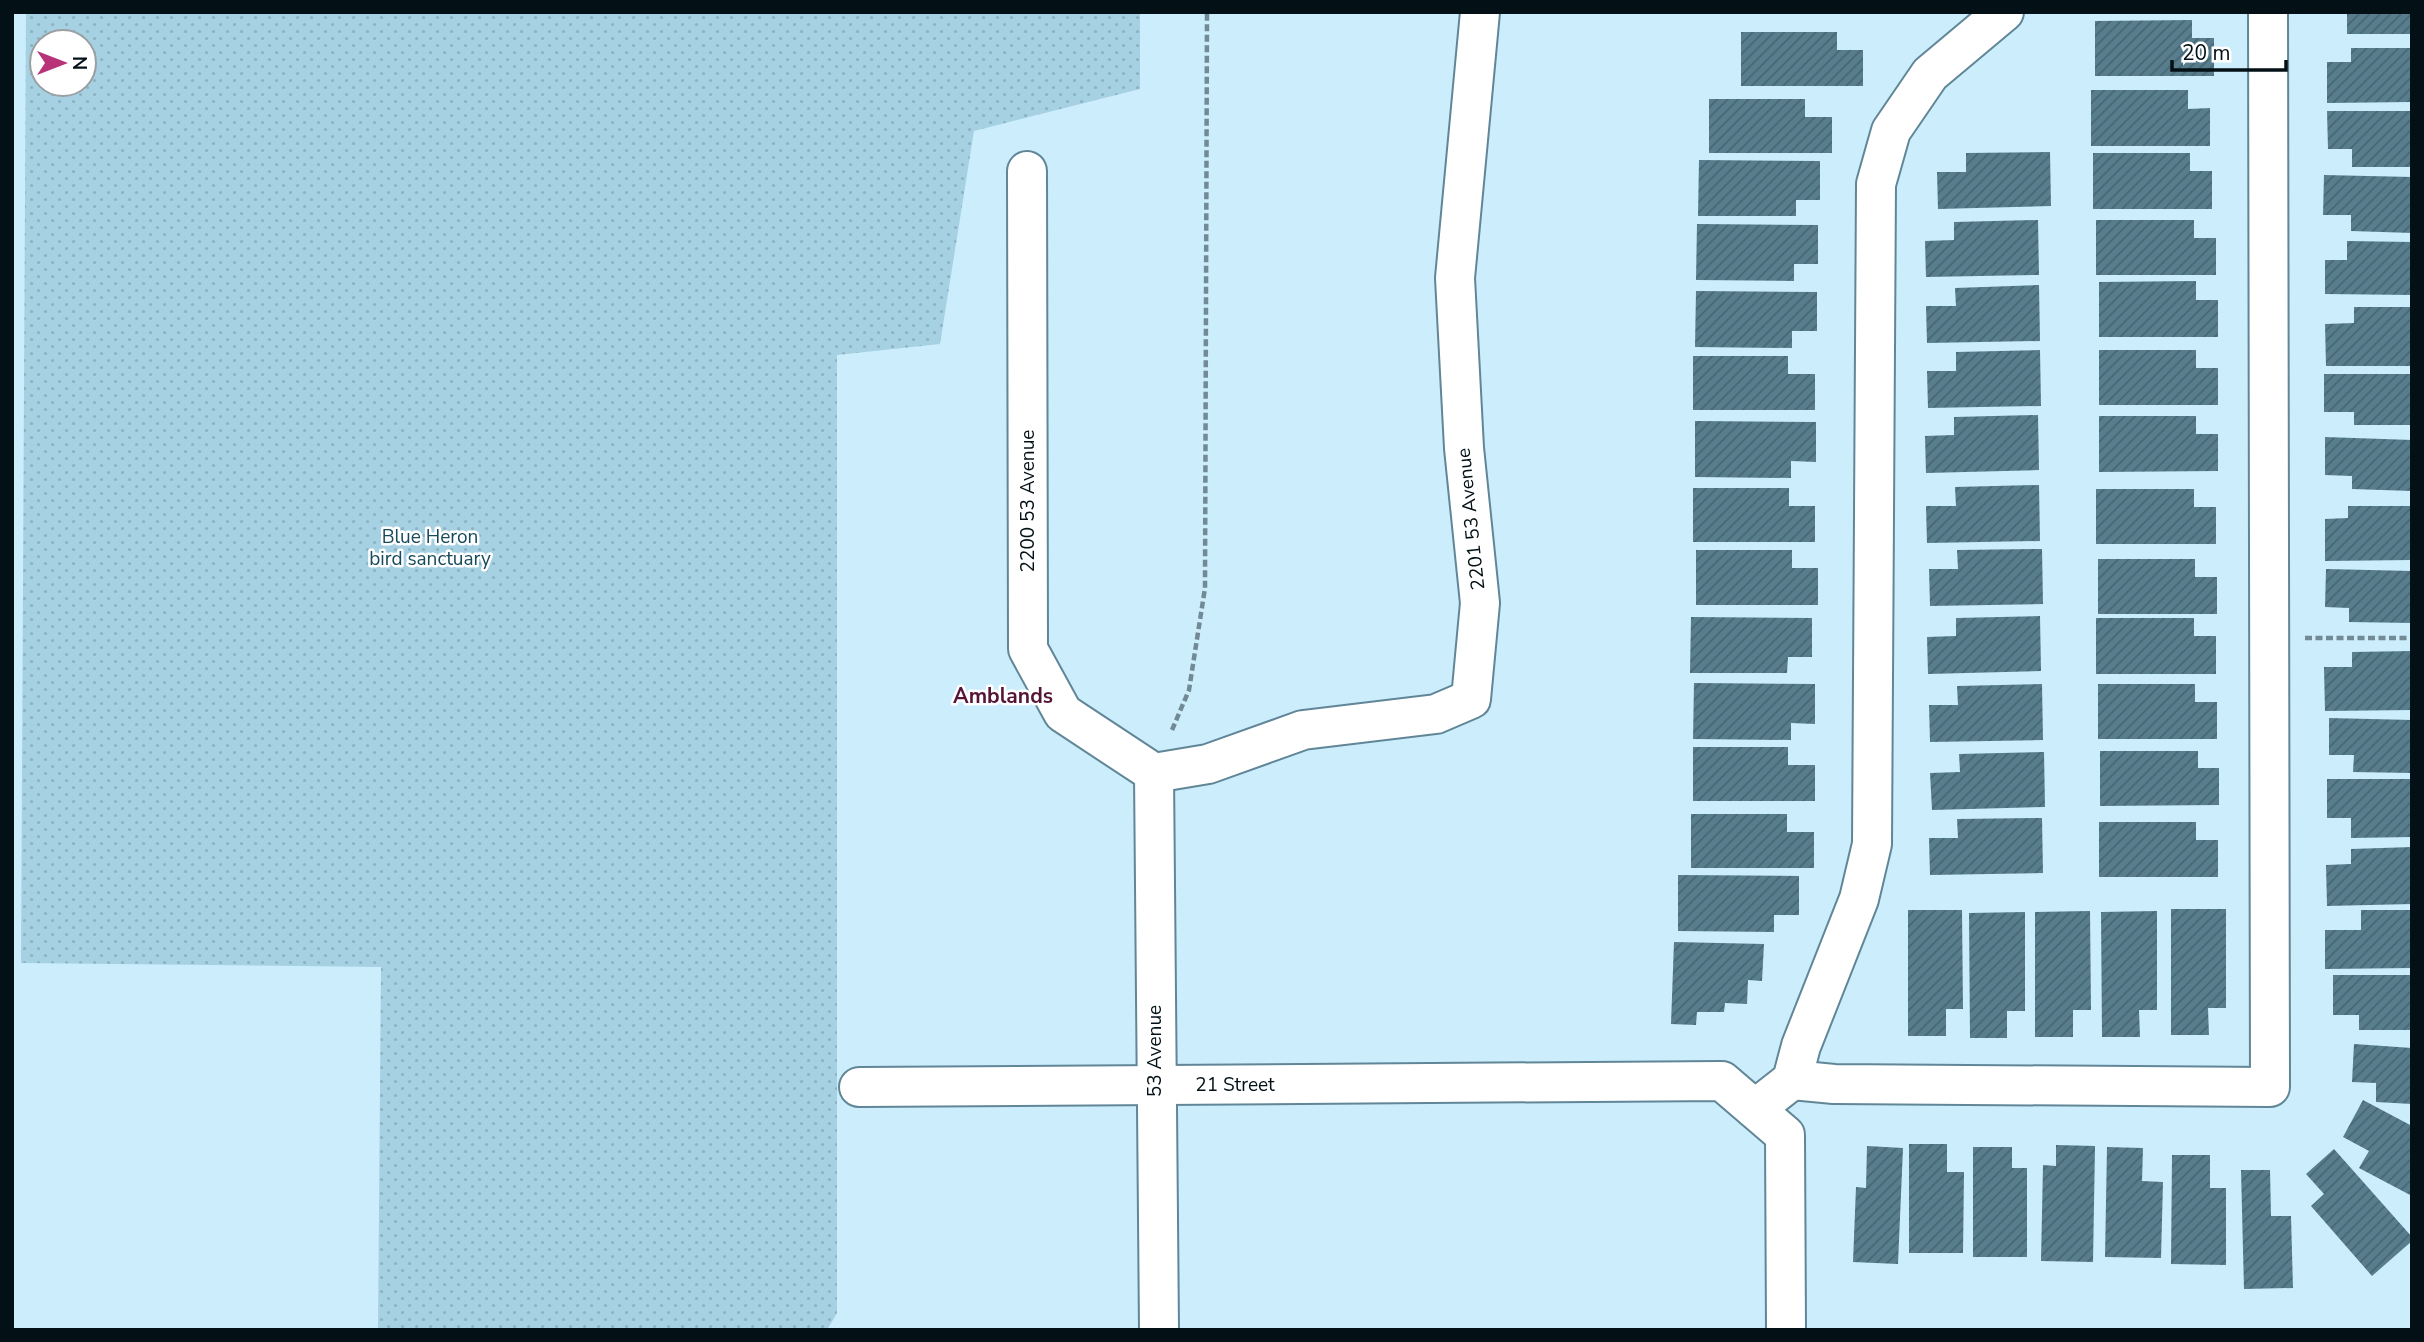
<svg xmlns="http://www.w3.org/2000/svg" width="2424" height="1342" viewBox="0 0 2424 1342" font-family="'Nunito Sans',sans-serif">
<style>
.grass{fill:url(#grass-dots);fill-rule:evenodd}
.building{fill:url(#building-hatch)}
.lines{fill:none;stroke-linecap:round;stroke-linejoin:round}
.minor-casing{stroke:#608697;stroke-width:42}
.path{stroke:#728a95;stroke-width:4.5;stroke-dasharray:7 3.5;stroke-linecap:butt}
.minor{stroke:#fff;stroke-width:38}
.labels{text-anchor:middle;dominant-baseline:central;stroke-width:5;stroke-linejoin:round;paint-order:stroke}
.street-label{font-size:19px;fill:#031016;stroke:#fff}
.park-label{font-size:19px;fill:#164a5c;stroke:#fff}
.neighbourhood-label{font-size:21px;font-weight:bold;fill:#551536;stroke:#fff}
</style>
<defs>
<pattern id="grass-dots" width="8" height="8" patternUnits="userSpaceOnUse" patternTransform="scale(1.75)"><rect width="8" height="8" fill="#a6d1e3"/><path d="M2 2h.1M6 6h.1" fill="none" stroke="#8db2c2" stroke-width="1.8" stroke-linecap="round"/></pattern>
<pattern id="building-hatch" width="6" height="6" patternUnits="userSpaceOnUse" patternTransform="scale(1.75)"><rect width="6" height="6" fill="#587e8e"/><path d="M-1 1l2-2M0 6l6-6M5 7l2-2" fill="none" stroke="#476673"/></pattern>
</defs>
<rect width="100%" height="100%" fill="#ccedfb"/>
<path class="grass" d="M 26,12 L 1140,12 L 1140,89 L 974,131 L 940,344 L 837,355 L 837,1313 L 827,1330 L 378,1329 L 381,967 L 21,963 ZM 42,42 L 84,42 L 84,84 L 42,84 Z"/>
<g class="building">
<rect x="2347" y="12" width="65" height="22"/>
<polygon points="2192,20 2192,38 2214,38 2214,76 2095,76 2095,21"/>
<polygon points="1741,32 1837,32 1837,50 1863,50 1863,86 1741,86"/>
<polygon points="2351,48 2412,48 2412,102 2327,103 2327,62 2351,62"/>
<polygon points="2091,90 2188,90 2188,109 2210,108 2210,146 2091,146"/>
<polygon points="1709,99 1805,99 1805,117 1832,117 1832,153 1709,153"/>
<polygon points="2327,111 2412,111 2412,167 2352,167 2352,149 2328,149"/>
<polygon points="2050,152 2051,206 1938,209 1937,172 1966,172 1966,153"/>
<polygon points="2093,153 2190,153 2190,171 2212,171 2212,209 2093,209"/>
<polygon points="1699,160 1820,161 1820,200 1796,200 1796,216 1698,216"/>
<polygon points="2324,175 2412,177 2412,233 2351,231 2351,215 2323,215"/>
<polygon points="2038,220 2039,275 1926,277 1925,241 1954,240 1954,222"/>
<polygon points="2096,220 2194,220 2194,238 2216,238 2216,275 2096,275"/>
<polygon points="1697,224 1818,225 1818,264 1794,264 1794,281 1696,280"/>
<polygon points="2347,241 2412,242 2412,295 2325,294 2325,260 2347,260"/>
<polygon points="2196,281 2196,300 2218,300 2218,337 2099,337 2099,282"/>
<polygon points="2039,285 2040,341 1927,343 1926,306 1956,306 1955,288"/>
<polygon points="1696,291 1817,292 1817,331 1792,331 1792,348 1695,347"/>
<polygon points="2354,307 2412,307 2412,366 2326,366 2325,324 2354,323"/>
<polygon points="2040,350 2041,406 1928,408 1927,371 1956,371 1956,352"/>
<polygon points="2099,350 2196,350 2196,368 2218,368 2218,405 2099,405"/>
<polygon points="1693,356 1788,356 1788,374 1815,374 1815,410 1693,410"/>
<polygon points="2324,374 2412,374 2412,425 2354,425 2354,412 2324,412"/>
<polygon points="2038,415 2039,470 1926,473 1925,436 1954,435 1954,417"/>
<polygon points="2099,416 2196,416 2196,434 2218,434 2218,471 2099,472"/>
<polygon points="1695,421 1816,422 1816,462 1791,461 1791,478 1695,477"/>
<polygon points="2325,437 2412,440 2412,491 2352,489 2352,476 2325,475"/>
<polygon points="2039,485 2040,541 1927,543 1926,506 1956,506 1955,487"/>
<polygon points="1693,488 1789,488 1789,506 1815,506 1815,542 1693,542"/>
<polygon points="2096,489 2194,489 2194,507 2216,507 2216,544 2096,544"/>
<polygon points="2348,506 2412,506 2412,560 2325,561 2325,519 2348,518"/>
<polygon points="2042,549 2043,604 1930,606 1929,569 1958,569 1957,550"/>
<polygon points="1696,550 1792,550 1792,568 1818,568 1818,605 1696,605"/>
<polygon points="2098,559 2195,559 2195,577 2217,577 2217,614 2098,614"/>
<polygon points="2326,569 2412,571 2412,623 2349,622 2349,608 2325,607"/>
<polygon points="2040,616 2041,671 1928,674 1927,637 1956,636 1956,618"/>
<polygon points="1691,617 1812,618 1812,657 1788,657 1787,673 1690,673"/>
<polygon points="2096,618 2194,618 2194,636 2216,636 2216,674 2096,674"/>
<polygon points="2412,651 2412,710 2325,711 2324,667 2352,667 2352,652"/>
<polygon points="1694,683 1815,684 1815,724 1791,723 1791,740 1693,739"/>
<polygon points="2042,684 2043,740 1930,742 1929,705 1958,705 1957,686"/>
<polygon points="2098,684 2195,684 2195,702 2217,702 2217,739 2098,739"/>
<polygon points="2329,718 2412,720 2412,773 2353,772 2354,755 2329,755"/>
<polygon points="1693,747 1788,747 1788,765 1815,765 1815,801 1693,801"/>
<polygon points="2100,751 2198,751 2198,768 2219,768 2219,805 2100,806"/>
<polygon points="2044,752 2045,807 1932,810 1930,773 1960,772 1959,754"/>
<polygon points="2327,779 2412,779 2412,837 2351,838 2351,818 2327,818"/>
<polygon points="1691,814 1787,814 1787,832 1814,832 1814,868 1691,868"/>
<polygon points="2042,818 2043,873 1930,875 1929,838 1958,838 1957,819"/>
<polygon points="2099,822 2196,822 2196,840 2218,840 2218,877 2099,877"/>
<polygon points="2412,847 2412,904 2327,906 2326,865 2351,864 2351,849"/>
<polygon points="1678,875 1799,876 1799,915 1774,915 1774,932 1678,931"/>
<polygon points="2171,909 2226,909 2226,1008 2208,1008 2209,1035 2171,1035"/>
<polygon points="1908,910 1962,910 1963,1009 1946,1009 1946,1036 1908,1036"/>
<polygon points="2361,910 2412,910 2412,968 2325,969 2325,930 2361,930"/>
<polygon points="2090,911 2091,1010 2073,1010 2073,1037 2035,1037 2035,912"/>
<polygon points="2157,911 2157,1010 2139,1010 2140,1037 2102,1037 2101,912"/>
<polygon points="2025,912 2025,1011 2007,1011 2007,1038 1970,1038 1969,913"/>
<polygon points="1674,942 1764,944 1762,981 1748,980 1747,1004 1725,1003 1724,1012 1697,1012 1696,1025 1671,1024"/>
<polygon points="2333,975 2412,975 2412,1030 2359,1030 2359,1015 2333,1015"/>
<polygon points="2354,1044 2412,1048 2412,1104 2376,1102 2376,1083 2352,1082"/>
<polygon points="2363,1100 2412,1126 2412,1196 2359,1168 2369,1151 2343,1137"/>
<polygon points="1909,1144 1947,1144 1947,1172 1964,1172 1963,1253 1909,1253"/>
<polygon points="2056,1145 2095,1146 2093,1262 2041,1261 2043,1165 2056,1166"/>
<polygon points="1867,1146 1903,1148 1898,1264 1853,1262 1856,1187 1866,1188"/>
<polygon points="1973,1147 2012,1147 2012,1168 2027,1168 2027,1257 1973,1257"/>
<polygon points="2107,1147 2143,1148 2142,1181 2163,1182 2161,1258 2105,1257"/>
<polygon points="2334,1149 2412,1237 2412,1241 2372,1276 2311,1206 2324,1194 2306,1174"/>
<polygon points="2172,1155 2210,1155 2210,1188 2226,1188 2226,1265 2171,1264"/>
<polygon points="2241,1170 2270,1170 2271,1216 2291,1216 2293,1288 2244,1289"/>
</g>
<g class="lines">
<g class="minor-casing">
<g id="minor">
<polyline points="1027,171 1028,649 1063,713 1154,773"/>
<polyline points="1154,773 1208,764 1303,730 1436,714 1471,699 1480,603 1464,448 1455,278 1480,12"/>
<polyline points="1154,773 1159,1330"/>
<polyline points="1792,1080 1834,1084 2270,1087 2268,12"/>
<polyline points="859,1087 1722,1081 1785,1135 1786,1330"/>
<polyline points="1755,1109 1792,1080 1801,1046 1859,899 1872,844 1876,184 1891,131 1930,74 2004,12"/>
</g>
</g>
<g class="path">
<polyline points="2305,638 2412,638"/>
<polyline points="1172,730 1189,690 1205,588 1207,12"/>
</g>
<use href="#minor" class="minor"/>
</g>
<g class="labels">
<g class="street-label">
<text transform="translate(1028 501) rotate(-90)">2200 53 Avenue</text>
<text transform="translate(1471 519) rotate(-96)">2201 53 Avenue</text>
<text transform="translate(1155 1051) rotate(-90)">53 Avenue</text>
<text x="1235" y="1085">21 Street</text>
</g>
<g class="park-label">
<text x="430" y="537">Blue Heron<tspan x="430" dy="22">bird sanctuary</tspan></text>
</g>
<g class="neighbourhood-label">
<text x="1003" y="696">Amblands</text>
</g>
</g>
<rect width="2424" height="1342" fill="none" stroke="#031016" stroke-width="28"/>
<g transform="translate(63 63) rotate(90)"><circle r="33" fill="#ffffff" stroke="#9a9fa2" stroke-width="2"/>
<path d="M0-5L12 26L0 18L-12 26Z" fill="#b83378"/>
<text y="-10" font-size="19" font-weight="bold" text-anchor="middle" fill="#031016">N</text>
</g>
<path d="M2172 60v10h114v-10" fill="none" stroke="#031016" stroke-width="3.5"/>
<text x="2182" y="60" font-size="21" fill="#031016" stroke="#ffffff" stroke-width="5" paint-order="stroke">20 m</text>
</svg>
